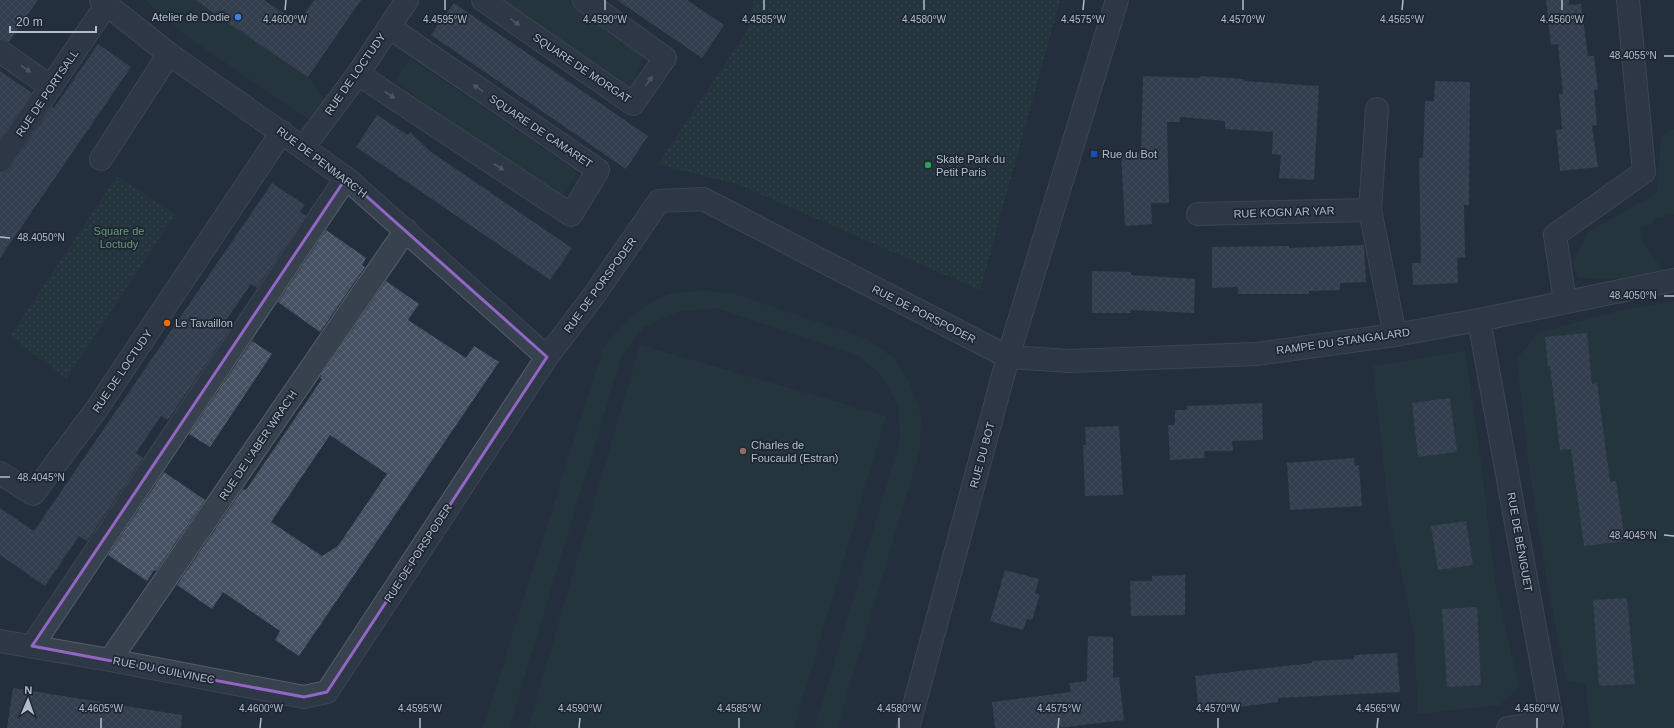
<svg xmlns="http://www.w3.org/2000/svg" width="1674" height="728" viewBox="0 0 1674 728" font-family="Arial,sans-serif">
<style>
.grass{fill:#263c3f}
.park{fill:url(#park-dots)}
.building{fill:url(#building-cross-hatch);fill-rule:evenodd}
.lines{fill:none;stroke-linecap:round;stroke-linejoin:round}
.minor-casing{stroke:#565f6c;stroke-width:24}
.minor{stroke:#38414e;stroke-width:22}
.oneway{fill:#7c8592}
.marked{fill:none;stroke:#9266c3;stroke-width:3;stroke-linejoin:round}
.ticks{fill:none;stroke:#b4bcc9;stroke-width:1.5}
.shop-dot{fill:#3f7fe0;stroke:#1d2633;stroke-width:1.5}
.transit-dot{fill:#1a4fb4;stroke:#1d2633;stroke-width:1.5}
.leisure-dot{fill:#2e9e5b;stroke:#1d2633;stroke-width:1.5}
.food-dot{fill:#e8710a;stroke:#1d2633;stroke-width:1.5}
.education-dot{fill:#8d6e63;stroke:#1d2633;stroke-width:1.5}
.labels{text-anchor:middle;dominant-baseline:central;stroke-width:3.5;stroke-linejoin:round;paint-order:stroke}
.poi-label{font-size:11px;fill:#b4bcc9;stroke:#1d2633;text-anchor:start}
.street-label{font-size:11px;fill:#b4bcc9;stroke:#1d2633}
.park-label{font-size:11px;fill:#6b9a76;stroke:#1d2633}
.ticks-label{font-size:10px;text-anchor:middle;fill:#b4bcc9;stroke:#1d2633;stroke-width:3.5;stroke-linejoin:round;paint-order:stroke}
</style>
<defs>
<pattern id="park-dots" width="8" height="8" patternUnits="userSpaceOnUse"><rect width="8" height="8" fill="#263c3f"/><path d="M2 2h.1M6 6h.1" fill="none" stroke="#435659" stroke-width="1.8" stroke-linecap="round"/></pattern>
<pattern id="building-cross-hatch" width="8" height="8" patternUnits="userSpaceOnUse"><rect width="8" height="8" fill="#455162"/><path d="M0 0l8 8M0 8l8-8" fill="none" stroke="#5d6877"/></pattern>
</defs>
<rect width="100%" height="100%" fill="#242f3e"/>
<g class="grass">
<polygon points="145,0 195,0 217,14 215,16 222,21 224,19 308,77 325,100 310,120 189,38"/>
<polygon points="498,0 566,0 645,52 629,94"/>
<polygon points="410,58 578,172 561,200 395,81"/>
<polygon points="1674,129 1674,214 1653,219 1654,224 1640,227 1644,245 1664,271 1625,279 1578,278 1573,263 1587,233 1657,193 1661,136"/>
<path d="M 702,291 L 731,293 L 865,338 L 895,359 L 911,386 L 921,415 L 920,450 L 837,728 L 815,728 L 900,440 L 899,407 L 882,376 L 858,355 L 716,308 L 677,312 L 644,327 L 622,355 L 509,728 L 483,728 L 603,348 C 621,326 640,305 667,295 C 677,292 691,292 702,291 Z"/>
<polygon points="1674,301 1674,728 1590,728 1586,684 1566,680 1547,581 1529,468 1517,359 1538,333 1618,311"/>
<polygon points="640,345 886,416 794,728 528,728"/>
<polygon points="1465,351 1481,462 1495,582 1519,687 1500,705 1418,714 1414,633 1389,514 1373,366"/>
</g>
<g class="park">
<polygon points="754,0 1060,0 980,290 740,185 658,164 747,31"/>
<polygon points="117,176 175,215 66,379 10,336"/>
</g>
<g class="building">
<polygon points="0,0 38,0 9,42 0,39"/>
<polygon points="195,0 264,0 298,23 314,0 361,0 308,77"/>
<polygon points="617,0 687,0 724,25 702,58"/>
<polygon points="1546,0 1569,0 1569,5 1581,4 1588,56 1594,56 1598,90 1594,90 1597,125 1592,126 1598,167 1560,171 1556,130 1562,129 1559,94 1563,94 1558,44 1551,45"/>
<polygon points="454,3 648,136 626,169 431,35"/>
<polygon points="98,44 131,67 0,258 0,173 6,172 10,168 52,107 54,108"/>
<polygon points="0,71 32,93 0,139"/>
<polygon points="1143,76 1200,78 1200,76 1244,79 1244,81 1319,86 1314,180 1279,178 1281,155 1272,154 1273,132 1225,129 1225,121 1180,117 1180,122 1167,122 1169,203 1151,203 1152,224 1125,226 1121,153 1141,152"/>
<polygon points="1435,81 1470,82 1469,205 1464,205 1465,257 1457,258 1458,283 1413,285 1412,263 1421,263 1419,158 1423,158 1425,101 1434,101"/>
<polygon points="377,115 408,135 410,132 431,152 572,248 550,280 356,147"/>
<polygon points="272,183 305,205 300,212 306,216 257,288 251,284 224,323 231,327 168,420 161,416 136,453 143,458 87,541 79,536 45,586 0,555 0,508 34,531"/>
<polygon points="326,230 366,258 362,265 365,267 320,332 278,302"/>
<polygon points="1364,245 1366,282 1340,283 1340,290 1309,291 1309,294 1238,294 1238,287 1212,288 1212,247 1289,246 1289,248"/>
<polygon points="1092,271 1131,272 1131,275 1195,279 1194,313 1131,310 1131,313 1092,313"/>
<path d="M 386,281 L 419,304 L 408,320 L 466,358 L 474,346 L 499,362 L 299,656 L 275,640 L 280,631 L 223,592 L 212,609 L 177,585 L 243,489 L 246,490 L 322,379 L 320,378 L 322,373 ZM 330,435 L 387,474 L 338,546 L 322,556 L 271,522 Z"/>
<polygon points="1587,333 1592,384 1597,383 1610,482 1616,481 1625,541 1584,546 1571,449 1560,450 1550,366 1548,367 1545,337"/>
<polygon points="252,341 272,354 210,447 189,434"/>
<polygon points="1450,398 1457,452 1418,457 1412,403"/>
<polygon points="1262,403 1263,440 1232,441 1233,451 1204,451 1205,458 1170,460 1168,425 1175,425 1175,410 1187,410 1187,406"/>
<polygon points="1119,426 1123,495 1085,496 1083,445 1086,445 1085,427"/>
<polygon points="1354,458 1355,466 1359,465 1362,506 1290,510 1287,463"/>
<polygon points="164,472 205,500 156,571 154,570 147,581 108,555"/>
<polygon points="1466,521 1473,565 1438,570 1431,526"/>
<polygon points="1005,570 1039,579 1035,593 1040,595 1032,620 1027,619 1023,630 990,621"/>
<polygon points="1185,575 1185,615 1131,616 1130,581 1152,581 1152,576"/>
<polygon points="1627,598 1635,684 1599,686 1593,600"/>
<polygon points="1477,607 1481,685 1447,687 1442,609"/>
<polygon points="1088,636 1113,637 1113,678 1119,677 1124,720 1058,728 995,728 992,702 1071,692 1069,683 1087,681"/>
<polygon points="1397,653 1400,692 1278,698 1278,702 1199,712 1195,676 1312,663 1312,661 1354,659 1354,655"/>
<polygon points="13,688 182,715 181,728 7,728"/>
</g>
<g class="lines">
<g class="minor-casing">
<g id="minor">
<polyline points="101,0 169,54 346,178 547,357"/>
<polyline points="483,0 633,104 665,58 584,0"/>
<polyline points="0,51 51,87"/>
<polyline points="358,74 571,215 598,170 389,27"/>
<polyline points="303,148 358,74 407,0"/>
<polyline points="101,159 169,54"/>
<polyline points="0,161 107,4"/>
<polyline points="1370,210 1377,109"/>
<polyline points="1198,214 1370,210 1395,335"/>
<polyline points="1565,302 1555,235 1644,172 1628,0"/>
<polyline points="1479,320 1552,721 1508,728"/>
<polyline points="0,473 33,494 96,410 282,132"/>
<polyline points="0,641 110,660 304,697 327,692 547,357 595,294 659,201 703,199 1008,357 1070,361 1256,354 1395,335 1479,320 1674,280"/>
<polyline points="32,646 346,178"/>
<polyline points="110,660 406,230"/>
<polyline points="908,728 1008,357 1117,0"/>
</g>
</g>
<use href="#minor" class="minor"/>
</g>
<defs><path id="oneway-solid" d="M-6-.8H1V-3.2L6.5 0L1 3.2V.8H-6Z"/></defs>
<g class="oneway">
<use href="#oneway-solid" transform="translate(515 22) rotate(35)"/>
<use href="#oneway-solid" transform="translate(26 69) rotate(35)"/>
<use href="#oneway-solid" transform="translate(649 81) rotate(-55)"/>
<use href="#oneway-solid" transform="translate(478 88) rotate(-146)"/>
<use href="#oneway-solid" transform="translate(390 95) rotate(33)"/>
<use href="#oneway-solid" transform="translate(499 167) rotate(33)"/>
</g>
<path d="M0 0H1674V728H0ZM 346,178 L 547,357 L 327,692 L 304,697 L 32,646 Z" fill="#242f3e" fill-opacity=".55" fill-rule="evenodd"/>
<path class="marked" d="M 346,178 L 547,357 L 327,692 L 304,697 L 32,646 Z"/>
<path class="ticks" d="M 285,10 L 286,0M 445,10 L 445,0M 605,10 L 605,0M 764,10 L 764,0M 924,10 L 924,0M 1083,10 L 1084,0M 1243,10 L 1243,0M 1402,10 L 1403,0M 1562,10 L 1562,0M 1664,56 L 1674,56M 0,237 L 10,238M 1664,296 L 1674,296M 0,477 L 10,477M 1664,535 L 1674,536M 101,728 L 101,718M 260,728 L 261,718M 420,728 L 420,718M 579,728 L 580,718M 739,728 L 739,718M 899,728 L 899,718M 1058,728 L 1059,718M 1218,728 L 1218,718M 1377,728 L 1378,718M 1537,728 L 1537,718"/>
<circle class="shop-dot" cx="238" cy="17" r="4"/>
<rect class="transit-dot" x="1090" y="150" width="8" height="8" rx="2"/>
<circle class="leisure-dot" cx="928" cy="165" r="4"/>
<circle class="food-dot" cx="167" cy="323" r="4"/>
<circle class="education-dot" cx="743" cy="451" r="4"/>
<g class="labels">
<g class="poi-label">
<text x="230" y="17" text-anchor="end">Atelier de Dodie</text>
<text x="1102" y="154">Rue du Bot</text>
<text x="936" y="159">Skate Park du<tspan x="936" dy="13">Petit Paris</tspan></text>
<text x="175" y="323">Le Tavaillon</text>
<text x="751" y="445">Charles de<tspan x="751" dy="13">Foucauld (Estran)</tspan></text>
</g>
<g class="street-label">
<text transform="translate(582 68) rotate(34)">SQUARE DE MORGAT</text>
<text transform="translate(355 74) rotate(-55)">RUE DE LOCTUDY</text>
<text transform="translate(47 93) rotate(-56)">RUE DE PORTSALL</text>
<text transform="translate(541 131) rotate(34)">SQUARE DE CAMARET</text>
<text transform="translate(322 162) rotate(37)">RUE DE PENMARC'H</text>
<text transform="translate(1284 212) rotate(-2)">RUE KOGN AR YAR</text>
<text transform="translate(600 285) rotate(-54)">RUE DE PORSPODER</text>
<text transform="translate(924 314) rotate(27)">RUE DE PORSPODER</text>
<text transform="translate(1343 341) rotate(-8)">RAMPE DU STANGALARD</text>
<text transform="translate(122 371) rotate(-56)">RUE DE LOCTUDY</text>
<text transform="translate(258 445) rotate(-56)">RUE DE L'ABER WRAC'H</text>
<text transform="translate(982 455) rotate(-75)">RUE DU BOT</text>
<text transform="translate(1520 542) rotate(80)">RUE DE BÉNIGUET</text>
<text transform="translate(418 553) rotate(-57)">RUE DE PORSPODER</text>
<text transform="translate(164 670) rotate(11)">RUE DU GUILVINEC</text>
</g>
<g class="park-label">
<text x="119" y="231">Square de<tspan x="119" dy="13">Loctudy</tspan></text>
</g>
</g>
<g class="ticks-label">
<text x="285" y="23">4.4600°W</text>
<text x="445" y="23">4.4595°W</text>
<text x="605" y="23">4.4590°W</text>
<text x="764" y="23">4.4585°W</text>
<text x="924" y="23">4.4580°W</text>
<text x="1083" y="23">4.4575°W</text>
<text x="1243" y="23">4.4570°W</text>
<text x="1402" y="23">4.4565°W</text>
<text x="1562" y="23">4.4560°W</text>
<text x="1633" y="59">48.4055°N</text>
<text x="41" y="241">48.4050°N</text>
<text x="1633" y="299">48.4050°N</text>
<text x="41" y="481">48.4045°N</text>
<text x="1633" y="539">48.4045°N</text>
<text x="101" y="712">4.4605°W</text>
<text x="261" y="712">4.4600°W</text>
<text x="420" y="712">4.4595°W</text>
<text x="580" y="712">4.4590°W</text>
<text x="739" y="712">4.4585°W</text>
<text x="899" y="712">4.4580°W</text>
<text x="1059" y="712">4.4575°W</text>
<text x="1218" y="712">4.4570°W</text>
<text x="1378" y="712">4.4565°W</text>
<text x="1537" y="712">4.4560°W</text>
</g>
<g transform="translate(28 700) rotate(2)" stroke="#1d2633" stroke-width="3" paint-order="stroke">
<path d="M0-3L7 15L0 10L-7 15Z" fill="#b4bcc9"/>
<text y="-6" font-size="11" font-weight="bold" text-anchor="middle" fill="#b4bcc9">N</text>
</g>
<path d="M10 26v6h86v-6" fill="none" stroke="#b4bcc9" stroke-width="2"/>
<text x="16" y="26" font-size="12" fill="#b4bcc9" stroke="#1d2633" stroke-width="3" paint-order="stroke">20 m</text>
</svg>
